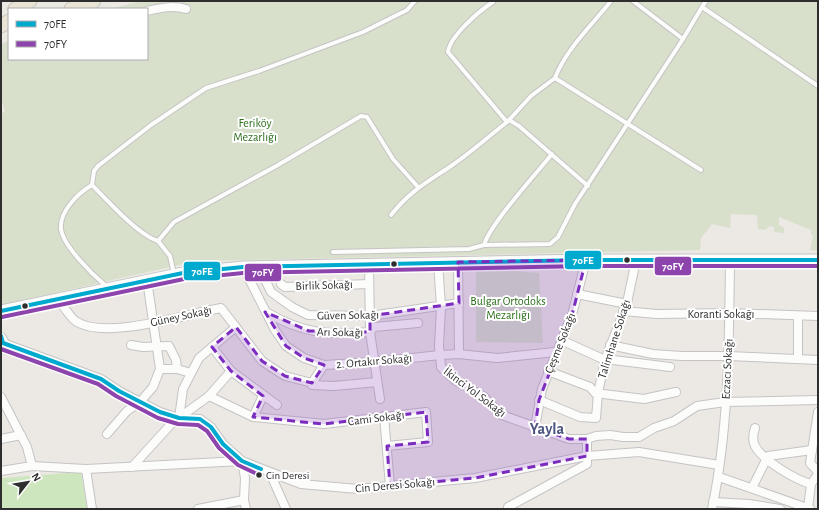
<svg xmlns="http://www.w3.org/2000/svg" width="819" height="510" viewBox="0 0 819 510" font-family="'Alegreya Sans',sans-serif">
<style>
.green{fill:#cee6be}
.cemetery{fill:#d8e0cc}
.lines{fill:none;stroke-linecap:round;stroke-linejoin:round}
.lane-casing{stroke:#c5c4c5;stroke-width:6}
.street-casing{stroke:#c5c4c5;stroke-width:10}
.secondary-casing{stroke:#c5c4c5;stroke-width:13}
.primary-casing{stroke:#c6c5c4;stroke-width:15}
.lane{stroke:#fcfcfb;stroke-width:4}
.street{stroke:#fcfcfb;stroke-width:8}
.secondary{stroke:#fcfcfb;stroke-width:11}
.primary{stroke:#e8e4d6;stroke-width:13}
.bus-1-casing{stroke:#fff;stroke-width:7}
.bus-2-casing{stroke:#fff;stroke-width:7}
.bus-1{stroke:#00a9ce;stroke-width:4}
.bus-2{stroke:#8e44ad;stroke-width:4}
.marked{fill:#7b2cbf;fill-opacity:0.2;stroke:#7b2cbf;stroke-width:3;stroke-dasharray:8 5;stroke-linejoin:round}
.bus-dot{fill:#2e2e2e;stroke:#fff;stroke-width:1.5}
.labels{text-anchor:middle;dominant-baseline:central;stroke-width:4;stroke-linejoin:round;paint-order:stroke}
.bus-label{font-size:11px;fill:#2e2e2e;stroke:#fff;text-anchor:start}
.park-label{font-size:12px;fill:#2c6e1b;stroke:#fff}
.street-label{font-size:12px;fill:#2e2e2e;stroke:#fff}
.district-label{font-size:16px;font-weight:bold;fill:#4d5680;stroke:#fff}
.line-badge{stroke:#fff;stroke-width:1.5}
.badge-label{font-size:11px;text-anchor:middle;font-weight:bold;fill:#fff}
</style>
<rect width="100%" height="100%" fill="#ece8e4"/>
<polygon class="green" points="81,472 87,509 1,509 1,478"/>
<g class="cemetery">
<polygon points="141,1 818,1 818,251 810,250 813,236 811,235 811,230 779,217 779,225 784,228 784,233 774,232 774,227 769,226 766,230 758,229 757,215 731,214 730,228 712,224 701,238 700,250 197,261 1,305 1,113 5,112 1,97 1,44 9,41 9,59 147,59 147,9 111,9"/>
<polygon points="476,268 539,273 543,343 476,342"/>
</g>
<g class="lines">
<g class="lane-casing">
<g id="lane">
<path d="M 493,2 C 479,11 450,36 448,52 L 507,122 L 509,120 L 519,126 L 588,186"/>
<polyline points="702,7 706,1"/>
<polyline points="683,39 702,7 818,86"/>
<path d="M 555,78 C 566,49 592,25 611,1"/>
<polyline points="509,120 531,96 555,78 701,170"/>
<polyline points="92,185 94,171 98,166 151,125 206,88 259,71 363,32 407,10 415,1"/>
<path d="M 391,215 C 410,191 426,183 451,166 C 470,153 488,137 507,122"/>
<polyline points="158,241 170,256 174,274"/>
<polyline points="484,245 550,244 558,237 575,204 683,39 633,1"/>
<path d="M 333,252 L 469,249 L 484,245 C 490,224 536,174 552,154"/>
<path d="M 106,286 C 93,275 63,246 61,229 C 59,212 78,193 92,185 C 107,200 138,235 158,241 L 174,222 L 278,165 L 361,116 L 367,117 L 393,159 L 418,187"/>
</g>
</g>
<g class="street-casing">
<g id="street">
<path d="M 147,11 C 160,8 173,5 186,9"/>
<polyline points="438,262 441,307 439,346 441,367 456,381 483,396 502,415 569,439 587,439 596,436 610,435 623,437 639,437 654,428 674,421 697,406 725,402 818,400"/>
<polyline points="458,262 459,354"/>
<polyline points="369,263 370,332 380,399"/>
<polyline points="243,267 275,330 286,346 304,358 324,365 374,362 440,355 459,354 497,358 555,352"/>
<polyline points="259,267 271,292 292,307 308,315 370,316 459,303"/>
<polyline points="281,284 285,287 369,284"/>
<polyline points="577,294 627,304"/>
<path d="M 58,299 C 63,305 70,318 77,322 C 107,340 186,314 221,308 L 262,361 L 285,376 L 312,383 L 324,365"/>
<polyline points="623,311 657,314 729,313 818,316"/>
<path d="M 266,312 C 304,334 327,335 370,332 L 374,327 L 418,323"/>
<polyline points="798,316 798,359"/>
<polyline points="1,337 3,343 101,379 119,391 160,412 179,418 200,419 211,427 223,444 242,461"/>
<polyline points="561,340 605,360"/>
<polyline points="131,345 143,347 169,346 176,360 177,369"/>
<polyline points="610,345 653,354 682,356 728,356 818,360"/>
<polyline points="212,347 231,371 277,405"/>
<polyline points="605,359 670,367"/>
<polyline points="160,369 177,369 191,373"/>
<polyline points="548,371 590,387 595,393 644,399 676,392"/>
<polyline points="312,385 334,386 377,382"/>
<polyline points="209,396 253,417 324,424 426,412 428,442 387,446"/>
<polyline points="1,397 27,447 32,466"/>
<polyline points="539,400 580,417 596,418 598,393 605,360 627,303 636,260"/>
<polyline points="818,412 810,463 818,472"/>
<polyline points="384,416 390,486"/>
<polyline points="253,417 263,396"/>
<polyline points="179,418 183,389 199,358 236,327"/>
<polyline points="535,427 542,389 572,315 586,260"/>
<path d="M 755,428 C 753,434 752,440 755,446 C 763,461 796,480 811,484"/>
<polyline points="107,434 127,411 140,402 153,387 160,369 147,280"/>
<polyline points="1,439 21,435"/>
<polyline points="242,461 245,478 244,500 246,509"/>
<polyline points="132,467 173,422 209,396 231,371"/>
<polyline points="86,469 92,509"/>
<polyline points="1,471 32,466 86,469 242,461 301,484 358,489 475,478 587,456 639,452 719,465"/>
<polyline points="270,473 286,509"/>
<polyline points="719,477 810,509"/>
<polyline points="752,488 768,456 812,450"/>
<polyline points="713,502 749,504 780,509"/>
<polyline points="808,508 811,484 818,474"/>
<polyline points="198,509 244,500"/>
<polyline points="508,509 508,507 587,464 587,439"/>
<path d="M 712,509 C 729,428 729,343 730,260"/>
</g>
</g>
<g class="secondary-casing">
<g id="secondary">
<polyline points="1,311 183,273 243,267 586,260 818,260"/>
<polyline points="1,339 3,343 1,345"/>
</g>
</g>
<g class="primary-casing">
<g id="primary">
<polyline points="15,9 30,1"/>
<polyline points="71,9 94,1"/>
<polyline points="1,26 9,21"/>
</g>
</g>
<use href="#lane" class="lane"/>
<use href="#street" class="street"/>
<use href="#secondary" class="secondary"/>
<use href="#primary" class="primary"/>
<g class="bus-1-casing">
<g id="bus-1">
<polyline points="1,311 183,273 243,267 586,260 818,260"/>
<polyline points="1,336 3,343 101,379 119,391 160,412 179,418 200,419 211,427 223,444 242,461 261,469"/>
</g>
</g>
<g class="bus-2-casing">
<g id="bus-2">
<polyline points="2,317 184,279 243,273 586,266 818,266"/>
<polyline points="1,349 98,384 116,396 158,418 178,424 198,425 207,431 219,448 238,465 259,475"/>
</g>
</g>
<use href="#bus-1" class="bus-1"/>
<use href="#bus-2" class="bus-2"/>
</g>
<path class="marked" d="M 586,260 L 572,315 L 539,400 L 535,427 L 569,439 L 587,439 L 587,456 L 475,478 L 390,486 L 387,446 L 428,442 L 426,412 L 324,424 L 253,417 L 263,396 L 231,371 L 212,347 L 236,327 L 262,361 L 285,376 L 312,383 L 324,365 L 304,358 L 286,346 L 265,312 L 309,331 L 370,332 L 370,316 L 459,303 L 458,262 Z"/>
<g class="bus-dot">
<circle cx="627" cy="260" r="3.5"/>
<circle cx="394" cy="264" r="3.5"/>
<circle cx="25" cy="306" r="3.5"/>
<circle cx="259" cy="475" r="3.5"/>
</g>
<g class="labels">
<g class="bus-label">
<text x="266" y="475">Cin Deresi</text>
</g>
<g class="park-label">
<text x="255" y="123">Feriköy<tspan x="255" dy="14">Mezarlığı</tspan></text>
<text x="508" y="301">Bulgar Ortodoks<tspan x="508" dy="14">Mezarlığı</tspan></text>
</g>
<g class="street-label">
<text transform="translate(324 285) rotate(-2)">Birlik Sokağı</text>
<text x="721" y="314">Koranti Sokağı</text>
<text transform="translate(348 315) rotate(-1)">Güven Sokağı</text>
<text transform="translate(181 316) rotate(-12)">Güney Sokağı</text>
<text transform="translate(340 332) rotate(1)">Arı Sokağı</text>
<text transform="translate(614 339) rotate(-72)">Talimhane Sokağı</text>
<text transform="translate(560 343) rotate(-68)">Çeşme Sokağı</text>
<text transform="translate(374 361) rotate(-5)">2. Ortakır Sokağı</text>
<text transform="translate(727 369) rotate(-87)">Eczacı Sokağı</text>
<text transform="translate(475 392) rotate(37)">İkinci Yol Sokağı</text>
<text transform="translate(376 418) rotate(-7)">Cami Sokağı</text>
<text transform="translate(395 485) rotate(-5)">Cin Deresi Sokağı</text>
</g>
<g class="district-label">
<text x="547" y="429">Yayla</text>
</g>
</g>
<g class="line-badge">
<rect x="564" y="250" width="38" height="20" rx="4" fill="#00a9ce"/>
<rect x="654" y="256" width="38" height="20" rx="4" fill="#8e44ad"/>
<rect x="183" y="261" width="38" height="20" rx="4" fill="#00a9ce"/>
<rect x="244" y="263" width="38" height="19" rx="4" fill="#8e44ad"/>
</g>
<g class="badge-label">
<text x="583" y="264">70FE</text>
<text x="673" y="270">70FY</text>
<text x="202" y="275">70FE</text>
<text x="263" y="276">70FY</text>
</g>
<rect width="819" height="510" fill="none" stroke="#2e2e2e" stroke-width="4"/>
<rect x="8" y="8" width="140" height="52" fill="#ffffff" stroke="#ababab"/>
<rect x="16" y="21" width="20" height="6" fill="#00a9ce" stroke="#ababab"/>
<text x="44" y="28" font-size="12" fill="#2e2e2e">70FE</text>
<rect x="16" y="41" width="20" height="6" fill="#8e44ad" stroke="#ababab"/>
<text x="44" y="48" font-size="12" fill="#2e2e2e">70FY</text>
<g transform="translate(28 482) rotate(59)" stroke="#ffffff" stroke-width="3" paint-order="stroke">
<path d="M0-3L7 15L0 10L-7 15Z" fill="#2e2e2e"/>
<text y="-6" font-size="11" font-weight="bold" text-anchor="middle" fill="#2e2e2e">N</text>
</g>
</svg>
